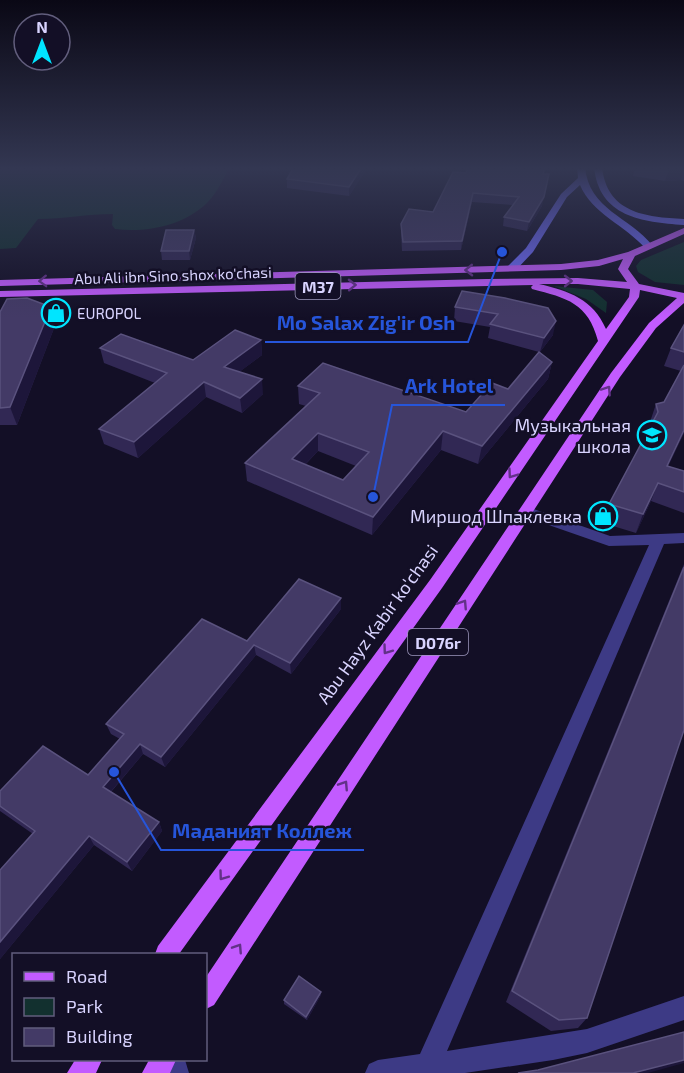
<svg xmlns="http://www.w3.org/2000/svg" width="684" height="1073" viewBox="0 0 684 1073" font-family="'Exo 2',sans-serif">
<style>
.green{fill:#12302f}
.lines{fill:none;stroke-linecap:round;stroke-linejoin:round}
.street{fill:#3d3a85;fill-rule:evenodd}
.secondary{fill:#6f6bff;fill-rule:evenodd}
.primary{fill:#c25bff;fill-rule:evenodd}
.wall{fill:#312854;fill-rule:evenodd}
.shaded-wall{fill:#1d163a}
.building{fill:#433a66;stroke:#5a527e;stroke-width:1.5;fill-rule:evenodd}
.oneway{stroke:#623188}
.labels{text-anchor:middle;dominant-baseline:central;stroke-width:5;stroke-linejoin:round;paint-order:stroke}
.far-street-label{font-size:15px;fill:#d9d4ff;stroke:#130f26}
.far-poi-label{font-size:15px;fill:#d9d4ff;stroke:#130f26;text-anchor:start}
.shield{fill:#130f26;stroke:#9e99be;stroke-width:1.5}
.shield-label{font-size:16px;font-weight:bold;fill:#d9d4ff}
.poi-label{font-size:18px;fill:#d9d4ff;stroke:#130f26;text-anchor:end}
.street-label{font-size:18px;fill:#d9d4ff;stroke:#130f26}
.leader{fill:none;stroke:#2655da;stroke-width:2}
.callout-dot{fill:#2655da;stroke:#130f26;stroke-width:2}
.callout-label{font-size:20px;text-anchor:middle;font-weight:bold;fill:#2655da;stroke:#130f26;stroke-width:5;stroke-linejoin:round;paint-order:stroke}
</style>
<rect width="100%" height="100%" fill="#130f26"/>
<g class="green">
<path d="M 0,167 L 230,167 C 223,179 217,193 207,203 C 183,226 146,233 115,229 L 112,225 L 113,214 C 88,214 63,219 38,219 L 16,248 L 0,249 Z"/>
<polygon points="684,242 684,285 655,282 638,272 636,266 641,260"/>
<polygon points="554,286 593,290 607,302 606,313 586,299"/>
</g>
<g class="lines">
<g class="street">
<polygon points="525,506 610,536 684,533 684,543 664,544 447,1051 587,1029 684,996 684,1020 587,1053 553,1060 465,1073 365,1073 369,1064 378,1060 420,1054 649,545 609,546 520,515 518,511"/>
<polygon points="161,1060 185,1060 189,1073 163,1073"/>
</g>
<g class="secondary">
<path d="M 577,167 L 585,167 C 589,210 629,216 653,246 L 645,248 C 625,225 592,214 580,185 L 567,197 L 533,252 L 515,271 L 507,271 L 507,267 L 526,248 L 561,194 L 578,178 Z"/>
<path d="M 594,167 L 602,167 C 607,213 645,217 684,219 L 684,225 C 642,222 599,217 594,167 Z"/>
</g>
<g class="primary">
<path d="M 684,228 L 684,234 L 635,256 L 628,269 L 639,284 L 684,293 L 684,303 L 656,328 L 620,377 L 214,1005 L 206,1009 L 206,977 L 611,373 L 649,323 L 677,298 L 640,290 L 639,297 L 442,588 L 179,954 L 155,954 L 158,946 L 430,580 L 598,341 C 588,303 567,298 532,289 L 531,287 L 533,285 L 0,297 L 0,291 L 486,279 L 578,278 L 627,282 L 618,269 L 623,259 L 599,266 L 561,270 L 0,286 L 0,280 L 561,264 L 598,260 L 628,252 ZM 539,284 L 578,284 L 630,289 L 629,297 L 606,329 C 593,299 569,291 539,284 Z"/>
<polygon points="75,1060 102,1060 96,1073 67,1073"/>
<polygon points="149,1060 176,1060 170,1073 142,1073"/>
</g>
</g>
<g class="wall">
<polygon points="546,167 544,174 542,206 527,231 503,226 504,217 513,205 472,202 461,250 402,251 401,233 401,224 433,212 466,173"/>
<polygon points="635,167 684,167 684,181 681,180 665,181 633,176"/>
<polygon points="366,170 349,196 287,188 287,179"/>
<polygon points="194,230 196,238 190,260 162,260 161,251"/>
<path d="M 462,291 L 553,335 L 540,352 L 552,362 L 548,379 L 478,464 L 441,450 L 372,535 L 247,481 L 245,463 L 306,406 L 299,404 L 298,386 L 466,412 L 508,389 L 539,352 L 488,338 L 490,327 L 454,321 L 455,307 ZM 318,451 L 356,466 L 343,480 L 305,465 Z"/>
<polygon points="51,307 56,323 17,425 0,425 0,312"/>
<polygon points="684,325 684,433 668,466 684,471 684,513 651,501 636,533 603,523 609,504 651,427 650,422 656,404 664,402 681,371 664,366 671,348"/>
<polygon points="261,340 262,355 239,372 263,394 242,413 206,397 138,458 104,444 99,429 155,383 104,363 100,348 193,360"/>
<polygon points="684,564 684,730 587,1018 578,1028 551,1031 506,1002"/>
<polygon points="341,609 291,674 256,655 165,767 143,754 111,792 159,822 162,831 132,871 94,845 0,959 0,871 33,834 0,811 0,791 88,775 120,739 111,734 106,724 247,641"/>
<polygon points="321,995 307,1020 284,1004 284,1000"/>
</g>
<g class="shaded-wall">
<polygon points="362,167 366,167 366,170 349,196 349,187"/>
<polygon points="684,167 681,180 665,181 669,169"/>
<polygon points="549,174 542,206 527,231 529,222"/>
<polygon points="473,193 472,202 461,250 462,241"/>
<polygon points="194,230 196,238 190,260 189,251"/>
<polygon points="51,307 56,323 17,425 10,407"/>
<polygon points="556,321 553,335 540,352 544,338"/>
<polygon points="261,340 262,355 226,382 224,367"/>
<polygon points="552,362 548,379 478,464 482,446"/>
<polygon points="262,379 263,394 242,413 240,398"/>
<polygon points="204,382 206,397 138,458 134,442"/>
<polygon points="684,430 684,433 660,484 667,466"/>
<polygon points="443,431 441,450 372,535 373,517"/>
<polygon points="318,433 318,451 293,477 292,459"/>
<polygon points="658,483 651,501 636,533 643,514"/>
<polygon points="341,598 341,609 291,674 290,663"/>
<polygon points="254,645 256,655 165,767 161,757"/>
<polygon points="140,744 143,754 107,796 103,787"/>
<polygon points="159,822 162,831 132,871 127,862"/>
<polygon points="89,836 94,845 0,959 0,942"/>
<polygon points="321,992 321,995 307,1020 306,1017"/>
<polygon points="684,1060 684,1063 648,1073 633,1073"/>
</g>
<g class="building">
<polygon points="294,167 362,167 349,187 287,179"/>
<polygon points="468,167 545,167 543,174 549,174 544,197 529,222 504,217 519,197 473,193 462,241 403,242 401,224 409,209 433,212 453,172 466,173"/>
<polygon points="166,230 194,230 189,251 161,251"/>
<polygon points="462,291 505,298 548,308 556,321 544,338 490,324 498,314 455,307"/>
<polygon points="27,298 51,307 10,407 0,408 0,312 7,299"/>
<polygon points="684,325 684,352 671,348"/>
<polygon points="235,330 261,340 224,367 262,379 240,398 204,382 134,442 99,429 167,373 100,348 121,334 193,360"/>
<path d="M 539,352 L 552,362 L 482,446 L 443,431 L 373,517 L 245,463 L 320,393 L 298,386 L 323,363 L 466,412 L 492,383 L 508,389 ZM 318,433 L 369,452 L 343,480 L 292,459 Z"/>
<polygon points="684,365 684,430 667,466 684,471 684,492 658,483 643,514 609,504 658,412 656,404 664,402"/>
<polygon points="684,567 684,730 587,1018 559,1020 512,991"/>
<polygon points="299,579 341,598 290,663 254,645 161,757 140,744 103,787 159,822 127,862 89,836 0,942 0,870 35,831 0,806 0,791 43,746 88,775 124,734 106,724 202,619 247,641"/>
<polygon points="299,976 321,992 306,1017 284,1000"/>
<polygon points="684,1032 684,1060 633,1073 518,1073 538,1070"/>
</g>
<defs><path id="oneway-chevron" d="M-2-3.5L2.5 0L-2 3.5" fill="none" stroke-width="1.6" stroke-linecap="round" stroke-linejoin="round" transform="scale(1.5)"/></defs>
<g class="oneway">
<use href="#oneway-chevron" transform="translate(469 270) rotate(179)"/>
<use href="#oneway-chevron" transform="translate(43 281) rotate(178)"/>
<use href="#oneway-chevron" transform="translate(568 281)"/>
<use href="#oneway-chevron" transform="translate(352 285) rotate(-1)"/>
<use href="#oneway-chevron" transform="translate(607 390) rotate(-56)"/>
<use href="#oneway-chevron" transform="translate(512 474) rotate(125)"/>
<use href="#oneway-chevron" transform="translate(463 604) rotate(-57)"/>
<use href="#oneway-chevron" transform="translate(387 650) rotate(126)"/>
<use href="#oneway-chevron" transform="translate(344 785) rotate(-57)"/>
<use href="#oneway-chevron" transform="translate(223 876) rotate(126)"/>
<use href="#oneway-chevron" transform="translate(238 948) rotate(-57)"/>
</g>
<linearGradient id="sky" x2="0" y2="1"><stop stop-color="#0a0815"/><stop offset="0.53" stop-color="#333752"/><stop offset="1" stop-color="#333752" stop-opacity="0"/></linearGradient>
<rect width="684" height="318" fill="url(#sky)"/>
<defs>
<g id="shop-ring" transform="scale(1.5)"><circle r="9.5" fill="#130f26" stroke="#00e5ff" stroke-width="1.5"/><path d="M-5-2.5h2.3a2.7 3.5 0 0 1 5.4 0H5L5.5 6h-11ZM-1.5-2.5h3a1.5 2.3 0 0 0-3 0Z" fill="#00e5ff"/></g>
<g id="school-ring" transform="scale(1.5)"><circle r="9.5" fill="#130f26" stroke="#00e5ff" stroke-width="1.5"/><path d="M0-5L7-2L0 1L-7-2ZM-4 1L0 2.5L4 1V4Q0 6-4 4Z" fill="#00e5ff"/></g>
</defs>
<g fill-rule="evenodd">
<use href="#shop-ring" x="56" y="313"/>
<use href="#school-ring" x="652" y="435"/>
<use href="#shop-ring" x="603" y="516"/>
</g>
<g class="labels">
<g class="far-street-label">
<text transform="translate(173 275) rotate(-2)">Abu Ali ibn Sino shox ko'chasi</text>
</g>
<g class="far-poi-label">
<text x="77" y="313">EUROPOL</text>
</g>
<g class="shield">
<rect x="295.5" y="273" width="45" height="26" rx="4.5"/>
<rect x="408" y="629" width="60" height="26" rx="4.5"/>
</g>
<g class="shield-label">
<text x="318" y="286">M37</text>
<text x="438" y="642">D076r</text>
</g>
<g class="poi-label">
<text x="631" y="425">Музыкальная<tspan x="631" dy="21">школа</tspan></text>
<text x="582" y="516">Миршод Шпаклевка</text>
</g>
<g class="street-label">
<text transform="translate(377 624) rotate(-54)">Abu Hayz Kabir ko'chasi</text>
</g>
</g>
<path class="leader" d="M502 252L468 342H265M373 497L392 405H505M114 772L161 850H364"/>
<g class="callout-dot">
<circle cx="502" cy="252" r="6"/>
<circle cx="373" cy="497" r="6"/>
<circle cx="114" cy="772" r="6"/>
</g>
<g class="callout-label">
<text x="366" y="330">Mo Salax Zig'ir Osh</text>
<text x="449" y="393">Ark Hotel</text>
<text x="262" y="838">Маданият Коллеж</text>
</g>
<rect x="12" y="953" width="195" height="108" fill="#130f26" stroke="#625e7d" stroke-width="1.5"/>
<rect x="24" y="972" width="30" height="9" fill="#c25bff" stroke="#625e7d" stroke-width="1.5"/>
<text x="66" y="983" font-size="18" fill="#d9d4ff">Road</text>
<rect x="24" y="998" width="30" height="18" fill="#12302f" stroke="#625e7d" stroke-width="1.5"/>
<text x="66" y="1013" font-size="18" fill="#d9d4ff">Park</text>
<rect x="24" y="1028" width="30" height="18" fill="#433a66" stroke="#625e7d" stroke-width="1.5"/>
<text x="66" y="1043" font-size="18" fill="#d9d4ff">Building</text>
<g transform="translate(42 42)"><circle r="28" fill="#130f26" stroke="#625e7d" stroke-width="1.5"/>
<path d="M0-4.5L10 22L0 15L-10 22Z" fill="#00e5ff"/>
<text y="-9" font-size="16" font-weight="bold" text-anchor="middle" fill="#d9d4ff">N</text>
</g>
</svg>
